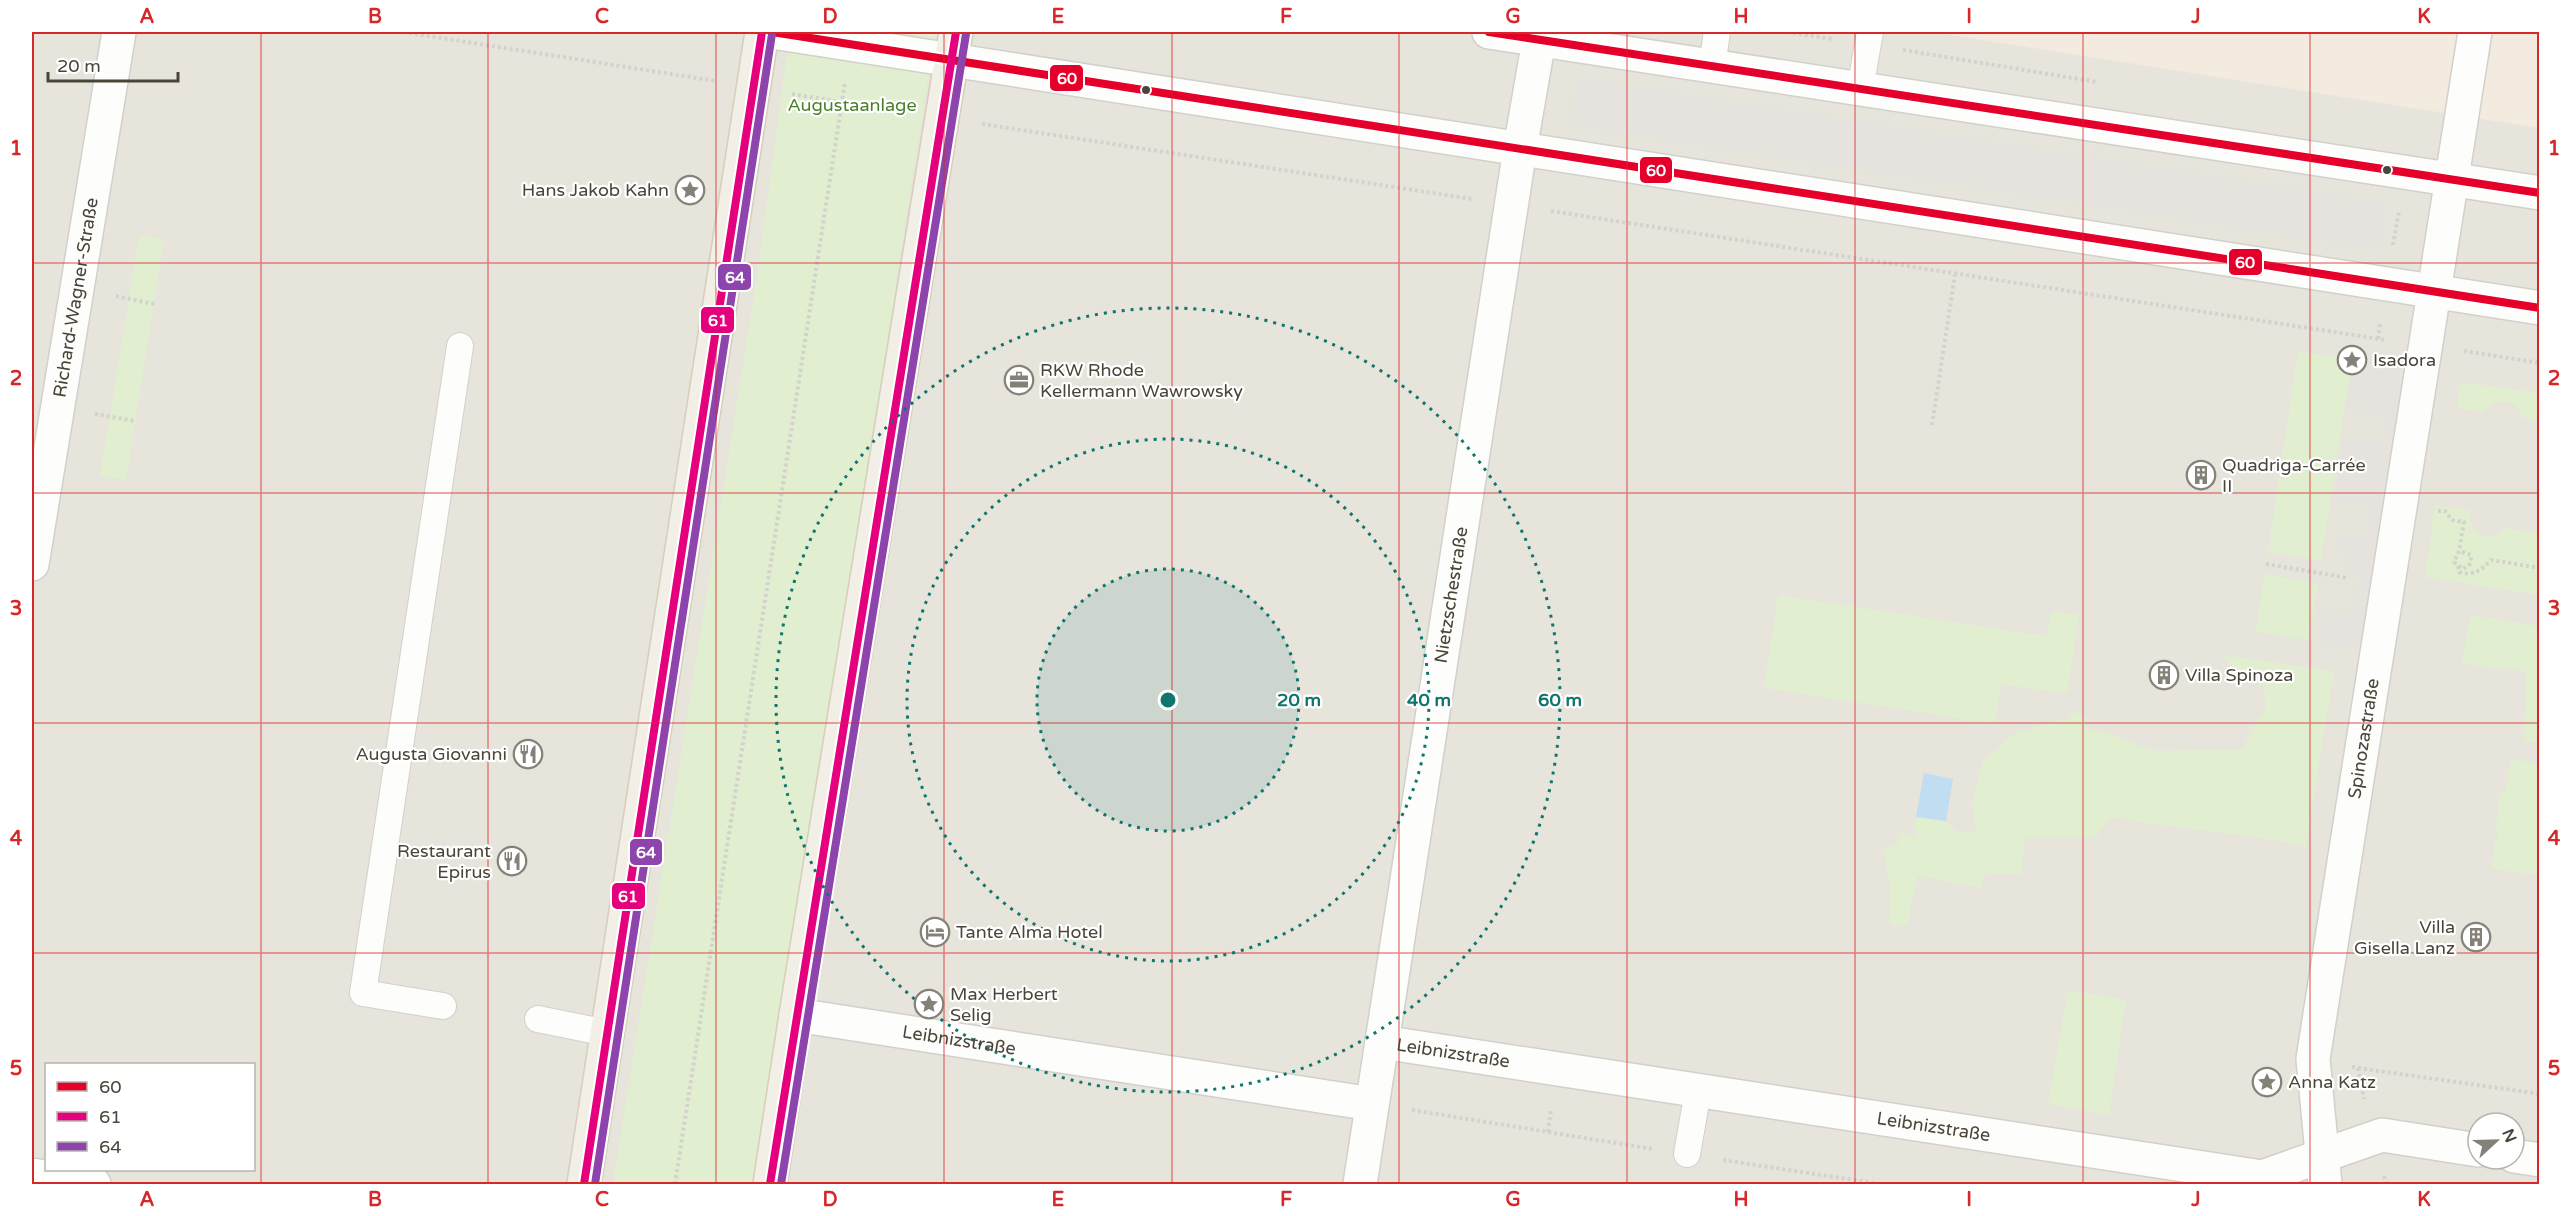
<svg xmlns="http://www.w3.org/2000/svg" width="2571" height="1216" viewBox="0 0 2571 1216" font-family="'Varela Round',sans-serif">
<style>
.residential{fill:#e7e4dc;fill-rule:evenodd}
.commercial{fill:#f3ebdf}
.green{fill:#e1eecf}
.parking{fill:#e6e3df}
.water{fill:#c0ddf1}
.lines{fill:none;stroke-linecap:round;stroke-linejoin:round}
.service-casing{stroke:#d2d0cb;stroke-width:28}
.minor-casing{stroke:#d2d0cb;stroke-width:36}
.tertiary-casing{stroke:#d2d0cb;stroke-width:36}
.primary-casing{stroke:#d6cebb;stroke-width:36}
.path{stroke:#d3d2cc;stroke-width:4;stroke-dasharray:3 3;stroke-linecap:butt}
.service{stroke:#fdfdfc;stroke-width:26}
.minor{stroke:#fdfdfc;stroke-width:33}
.tertiary{stroke:#fdfdfc;stroke-width:33}
.primary{stroke:#f2efe6;stroke-width:33}
.bus-1-casing{stroke:#fff;stroke-width:12}
.bus-2-casing{stroke:#fff;stroke-width:12}
.bus-3-casing{stroke:#fff;stroke-width:12}
.bus-1{stroke:#e4002b;stroke-width:8}
.bus-2{stroke:#e5007d;stroke-width:8}
.bus-3{stroke:#8e44ad;stroke-width:8}
.grid{fill:none;stroke:#d62828;stroke-width:1.5;stroke-opacity:0.55}
.ring{fill:none;stroke:#0f766e;stroke-width:3;stroke-dasharray:3 6}
.bus-dot{fill:#4b4439;stroke:#fff;stroke-width:2}
.labels{text-anchor:middle;dominant-baseline:central;stroke-width:4.5;stroke-linejoin:round;paint-order:stroke}
.park-label{font-size:18px;fill:#4a7f2a;stroke:#fff}
.poi-label{font-size:18px;fill:#4b4439;stroke:#fff;text-anchor:start}
.street-label{font-size:18px;fill:#4b4439;stroke:#fff}
.centre{fill:#0f766e;stroke:#fff;stroke-width:3}
.ring-label{font-size:18px;text-anchor:middle;font-weight:bold;fill:#0f766e;stroke:#fff;stroke-width:4.5;stroke-linejoin:round;paint-order:stroke}
.line-badge{stroke:#fff;stroke-width:2}
.badge-label{font-size:16px;text-anchor:middle;font-weight:bold;fill:#fff}
.neatline{fill:none;stroke:#d62828;stroke-width:2}
.grid-label{font-size:20px;text-anchor:middle;font-weight:bold;fill:#d62828}
</style>
<rect width="100%" height="100%" fill="#f4f2ee"/>
<path class="residential" d="M 32,32 L 2539,32 L 2539,1184 L 32,1184 ZM 46,1064 L 254,1064 L 254,1170 L 46,1170 ZM 2478,1123 L 2514,1123 L 2514,1159 L 2478,1159 Z"/>
<polygon class="commercial" points="1932,32 2539,32 2539,128"/>
<g class="green">
<polygon points="790,32 935,32 757,1184 613,1184 757,276"/>
<polygon points="139,235 164,239 126,480 100,476"/>
<polygon points="2298,351 2352,360 2321,561 2268,552"/>
<path d="M 2461,382 L 2539,393 L 2539,420 L 2523,418 C 2516,399 2497,395 2484,412 L 2457,408 Z"/>
<path d="M 2435,505 L 2470,510 C 2467,534 2487,546 2505,528 L 2539,533 L 2539,595 L 2425,577 Z"/>
<polygon points="2264,574 2318,583 2308,640 2256,632"/>
<polygon points="1778,595 2046,636 2051,611 2079,615 2067,694 2001,684 1995,724 1764,688"/>
<polygon points="2470,615 2539,626 2539,743 2524,742 2526,672 2509,667 2502,670 2462,663"/>
<path d="M 2222,655 L 2334,671 L 2306,846 C 2241,833 2176,829 2111,817 L 2096,837 L 2025,837 L 2021,875 L 1985,873 L 1980,888 L 1918,876 L 1911,902 L 1908,925 L 1890,924 L 1889,879 L 1883,849 L 1898,843 L 1900,832 L 1914,838 L 1916,817 L 1946,821 L 1957,831 L 1976,833 L 1972,800 L 1984,759 L 2017,732 L 2068,719 L 2071,710 L 2086,718 L 2085,728 L 2102,731 L 2154,751 L 2242,749 L 2266,707 L 2263,685 L 2238,679 Z"/>
<polygon points="2511,758 2539,764 2539,875 2492,869 2494,844 2498,837 2496,827 2500,794 2505,792"/>
<polygon points="2068,990 2126,1000 2109,1115 2048,1104"/>
</g>
<g class="parking">
<polygon points="1577,78 2385,203 2378,249 1570,125"/>
<polygon points="2352,360 2402,364 2359,649 2319,643 2324,610 2355,615 2359,575 2336,544 2337,534 2367,537 2372,505 2334,500 2344,438 2383,442 2387,416 2346,409"/>
</g>
<polygon class="water" points="1924,773 1953,779 1946,821 1916,817"/>
<g class="lines">
<g class="service-casing">
<g id="service">
<polyline points="1712,66 1717,32"/>
<polyline points="1860,89 1870,32"/>
<polyline points="443,1006 363,993 460,346"/>
<polyline points="538,1019 607,1033"/>
<polyline points="1687,1154 1698,1091"/>
</g>
</g>
<g class="minor-casing">
<g id="minor">
<path id="s1" d="M 32,564 L 119,32"/>
<path id="s2" d="M 796,1015 L 1372,1104"/>
<path id="s3" d="M 1382,1042 L 2262,1177 L 2382,1135 L 2478,1150"/>
<polyline points="2514,1156 2540,1160"/>
<polyline points="32,1175 94,1184"/>
<path id="s4" d="M 1360,1184 L 1520,149"/>
<path id="s5" d="M 2325,1184 L 2313,1059 L 2475,32"/>
</g>
</g>
<g class="tertiary-casing">
<g id="tertiary">
<polyline points="772,32 2540,308"/>
<polyline points="1489,32 2540,193"/>
<polyline points="1520,149 1539,40"/>
</g>
</g>
<g class="primary-casing">
<g id="primary">
<polyline points="584,1184 762,32"/>
<polyline points="770,1184 796,1015 956,32"/>
</g>
</g>
<g class="path">
<polyline points="403,32 716,81"/>
<polyline points="1787,32 1833,39"/>
<polyline points="1903,50 2097,82"/>
<polyline points="792,94 903,112"/>
<polyline points="982,124 1472,199"/>
<polyline points="1551,211 2386,340"/>
<polyline points="2393,245 2399,211"/>
<polyline points="116,296 154,304"/>
<polyline points="2378,339 2380,323"/>
<polyline points="2464,351 2540,363"/>
<polyline points="95,414 135,421"/>
<polyline points="1932,425 1955,275"/>
<polyline points="2438,511 2445,511 2452,520 2464,522 2459,551 2454,562 2463,569 2471,563 2471,555 2459,551"/>
<polyline points="2266,564 2348,578"/>
<path d="M 2458,566 L 2459,572 C 2474,576 2480,571 2491,560 L 2540,568"/>
<polyline points="2352,1067 2358,1068 2364,1099"/>
<polyline points="2358,1068 2540,1094"/>
<polyline points="1412,1110 1653,1149"/>
<polyline points="1548,1132 1551,1109"/>
<polyline points="1723,1160 1880,1184"/>
<polyline points="2384,1176 2386,1184"/>
<polyline points="675,1184 845,82"/>
</g>
<use href="#service" class="service"/>
<use href="#minor" class="minor"/>
<use href="#tertiary" class="tertiary"/>
<use href="#primary" class="primary"/>
<g class="bus-1-casing">
<g id="bus-1">
<polyline points="772,32 2540,308"/>
<polyline points="1489,32 2540,193"/>
</g>
</g>
<g class="bus-2-casing">
<g id="bus-2">
<polyline points="584,1184 762,32"/>
<polyline points="770,1184 956,32"/>
</g>
</g>
<g class="bus-3-casing">
<g id="bus-3">
<polyline points="595,1184 772,34"/>
<polyline points="781,1184 966,34"/>
</g>
</g>
<use href="#bus-1" class="bus-1"/>
<use href="#bus-2" class="bus-2"/>
<use href="#bus-3" class="bus-3"/>
</g>
<path class="grid" d="M 261,32 L 261,1184M 488,32 L 488,1184M 716,32 L 716,1184M 944,32 L 944,1184M 1172,32 L 1172,1184M 1399,32 L 1399,1184M 1627,32 L 1627,1184M 1855,32 L 1855,1184M 2083,32 L 2083,1184M 2310,32 L 2310,1184M 32,263 L 2540,263M 32,493 L 2540,493M 32,723 L 2540,723M 32,953 L 2540,953"/>
<circle cx="1168" cy="700" r="131" fill="#0f766e" fill-opacity=".12"/>
<g class="ring">
<circle cx="1168" cy="700" r="131"/>
<circle cx="1168" cy="700" r="261"/>
<circle cx="1168" cy="700" r="392"/>
</g>
<defs>
<g id="sight-ring" transform="scale(1.5)"><circle r="9.5" fill="#fff" stroke="#868178" stroke-width="1.5"/><path d="M0-6L1.8-2.2L6-1.7L2.9 1.2L3.7 5.4L0 3.3L-3.7 5.4L-2.9 1.2L-6-1.7L-1.8-2.2Z" fill="#868178"/></g>
<g id="office-ring" transform="scale(1.5)"><circle r="9.5" fill="#fff" stroke="#868178" stroke-width="1.5"/><path d="M-6-3h4V-5.5h4V-3h4V5H-6ZM-1-4.5V-3h2v-1.5ZM-6 0V1H6V0Z" fill="#868178"/></g>
<g id="building-ring" transform="scale(1.5)"><circle r="9.5" fill="#fff" stroke="#868178" stroke-width="1.5"/><path d="M-4-6H4V6H1V3H-1V6H-4ZM-2.5-4.3h1.7v1.8h-1.7ZM.8-4.3h1.7v1.8H.8ZM-2.5-1h1.7V.8h-1.7ZM.8-1h1.7V.8H.8Z" fill="#868178"/></g>
<g id="restaurant-ring" transform="scale(1.5)"><circle r="9.5" fill="#fff" stroke="#868178" stroke-width="1.5"/><path d="M-5-6h1v4h1v-4h1v4h1v-4h1v5L-1.5 .5V6h-2V.5L-5-1ZM5-6V6H3V1.5H1.5Q1.5-4 5-6Z" fill="#868178"/></g>
<g id="hotel-ring" transform="scale(1.5)"><circle r="9.5" fill="#fff" stroke="#868178" stroke-width="1.5"/><path d="M-6-4.5h1.5V1H6V5H4.5V3h-9V5H-6ZM-4 0a1.8 1.8 0 1 1 3.6 0ZM.5 0V-2.5h3Q6-2.5 6 0Z" fill="#868178"/></g>
</defs>
<g fill-rule="evenodd">
<use href="#sight-ring" x="690" y="190"/>
<use href="#sight-ring" x="2352" y="360"/>
<use href="#office-ring" x="1019" y="380"/>
<use href="#building-ring" x="2201" y="475"/>
<use href="#building-ring" x="2164" y="675"/>
<use href="#restaurant-ring" x="528" y="754"/>
<use href="#restaurant-ring" x="512" y="861"/>
<use href="#hotel-ring" x="935" y="932"/>
<use href="#building-ring" x="2476" y="937"/>
<use href="#sight-ring" x="929" y="1004"/>
<use href="#sight-ring" x="2267" y="1082"/>
</g>
<g class="bus-dot">
<circle cx="1146" cy="90" r="5"/>
<circle cx="2387" cy="170" r="5"/>
</g>
<g class="labels">
<g class="park-label">
<text x="852" y="105">Augustaanlage</text>
</g>
<g class="poi-label">
<text x="669" y="190" text-anchor="end">Hans Jakob Kahn</text>
<text x="2373" y="360">Isadora</text>
<text x="1040" y="370">RKW Rhode<tspan x="1040" dy="21">Kellermann Wawrowsky</tspan></text>
<text x="2222" y="465">Quadriga-Carrée<tspan x="2222" dy="21">II</tspan></text>
<text x="2185" y="675">Villa Spinoza</text>
<text x="507" y="754" text-anchor="end">Augusta Giovanni</text>
<text x="491" y="851" text-anchor="end">Restaurant<tspan x="491" dy="21">Epirus</tspan></text>
<text x="2455" y="927" text-anchor="end">Villa<tspan x="2455" dy="21">Gisella Lanz</tspan></text>
<text x="956" y="932">Tante Alma Hotel</text>
<text x="950" y="994">Max Herbert<tspan x="950" dy="21">Selig</tspan></text>
<text x="2288" y="1082">Anna Katz</text>
</g>
<g class="street-label">
<text stroke="none"><textPath href="#s1" startOffset="270">Richard-Wagner-Straße</textPath></text>
<text stroke="none"><textPath href="#s4" startOffset="596">Nietzschestraße</textPath></text>
<text stroke="none"><textPath href="#s5" startOffset="450">Spinozastraße</textPath></text>
<text stroke="none"><textPath href="#s2" startOffset="165">Leibnizstraße</textPath></text>
<text stroke="none"><textPath href="#s3" startOffset="72">Leibnizstraße</textPath></text>
<text stroke="none"><textPath href="#s3" startOffset="558">Leibnizstraße</textPath></text>
</g>
</g>
<circle cx="1168" cy="700" r="9" class="centre"/>
<g class="ring-label">
<text x="1299" y="706">20 m</text>
<text x="1429" y="706">40 m</text>
<text x="1560" y="706">60 m</text>
</g>
<g class="line-badge">
<rect x="1049" y="64" width="35" height="28" rx="6" fill="#e4002b"/>
<rect x="1639" y="156" width="34" height="28" rx="6" fill="#e4002b"/>
<rect x="2228" y="248" width="35" height="28" rx="6" fill="#e4002b"/>
<rect x="717" y="263" width="35" height="28" rx="6" fill="#8e44ad"/>
<rect x="700" y="306" width="35" height="28" rx="6" fill="#e5007d"/>
<rect x="629" y="838" width="34" height="28" rx="6" fill="#8e44ad"/>
<rect x="611" y="882" width="35" height="28" rx="6" fill="#e5007d"/>
</g>
<g class="badge-label">
<text x="1067" y="84">60</text>
<text x="1656" y="176">60</text>
<text x="2245" y="268">60</text>
<text x="735" y="283">64</text>
<text x="718" y="326">61</text>
<text x="646" y="858">64</text>
<text x="628" y="902">61</text>
</g>
<rect width="2571" height="1216" fill="none" stroke="#ffffff" stroke-width="66"/>
<rect x="45" y="1063" width="210" height="108" fill="#ffffff" stroke="#b7b4b0" stroke-width="1.5"/>
<rect x="57" y="1082" width="30" height="9" fill="#e4002b" stroke="#b7b4b0" stroke-width="1.5"/>
<text x="99" y="1093" font-size="18" fill="#4b4439">60</text>
<rect x="57" y="1112" width="30" height="9" fill="#e5007d" stroke="#b7b4b0" stroke-width="1.5"/>
<text x="99" y="1123" font-size="18" fill="#4b4439">61</text>
<rect x="57" y="1142" width="30" height="9" fill="#8e44ad" stroke="#b7b4b0" stroke-width="1.5"/>
<text x="99" y="1153" font-size="18" fill="#4b4439">64</text>
<g transform="translate(2496 1141) rotate(68)"><circle r="28" fill="#ffffff" stroke="#b7b4b0" stroke-width="1.5"/>
<path d="M0-4.5L10 22L0 15L-10 22Z" fill="#868178"/>
<text y="-9" font-size="16" font-weight="bold" text-anchor="middle" fill="#4b4439">N</text>
</g>
<path d="M48 72v9h130v-9" fill="none" stroke="#4b4439" stroke-width="3"/>
<text x="57" y="72" font-size="18" fill="#4b4439" stroke="#ffffff" stroke-width="4.5" paint-order="stroke">20 m</text>
<rect x="33" y="33" width="2505" height="1150" class="neatline"/>
<g class="grid-label">
<text x="147" y="23">A</text>
<text x="375" y="23">B</text>
<text x="602" y="23">C</text>
<text x="830" y="23">D</text>
<text x="1058" y="23">E</text>
<text x="1286" y="23">F</text>
<text x="1513" y="23">G</text>
<text x="1741" y="23">H</text>
<text x="1969" y="23">I</text>
<text x="2196" y="23">J</text>
<text x="2424" y="23">K</text>
<text x="16" y="155">1</text>
<text x="2554" y="155">1</text>
<text x="16" y="385">2</text>
<text x="2554" y="385">2</text>
<text x="16" y="615">3</text>
<text x="2554" y="615">3</text>
<text x="16" y="845">4</text>
<text x="2554" y="845">4</text>
<text x="16" y="1075">5</text>
<text x="2554" y="1075">5</text>
<text x="147" y="1206">A</text>
<text x="375" y="1206">B</text>
<text x="602" y="1206">C</text>
<text x="830" y="1206">D</text>
<text x="1058" y="1206">E</text>
<text x="1286" y="1206">F</text>
<text x="1513" y="1206">G</text>
<text x="1741" y="1206">H</text>
<text x="1969" y="1206">I</text>
<text x="2196" y="1206">J</text>
<text x="2424" y="1206">K</text>
</g>
</svg>
